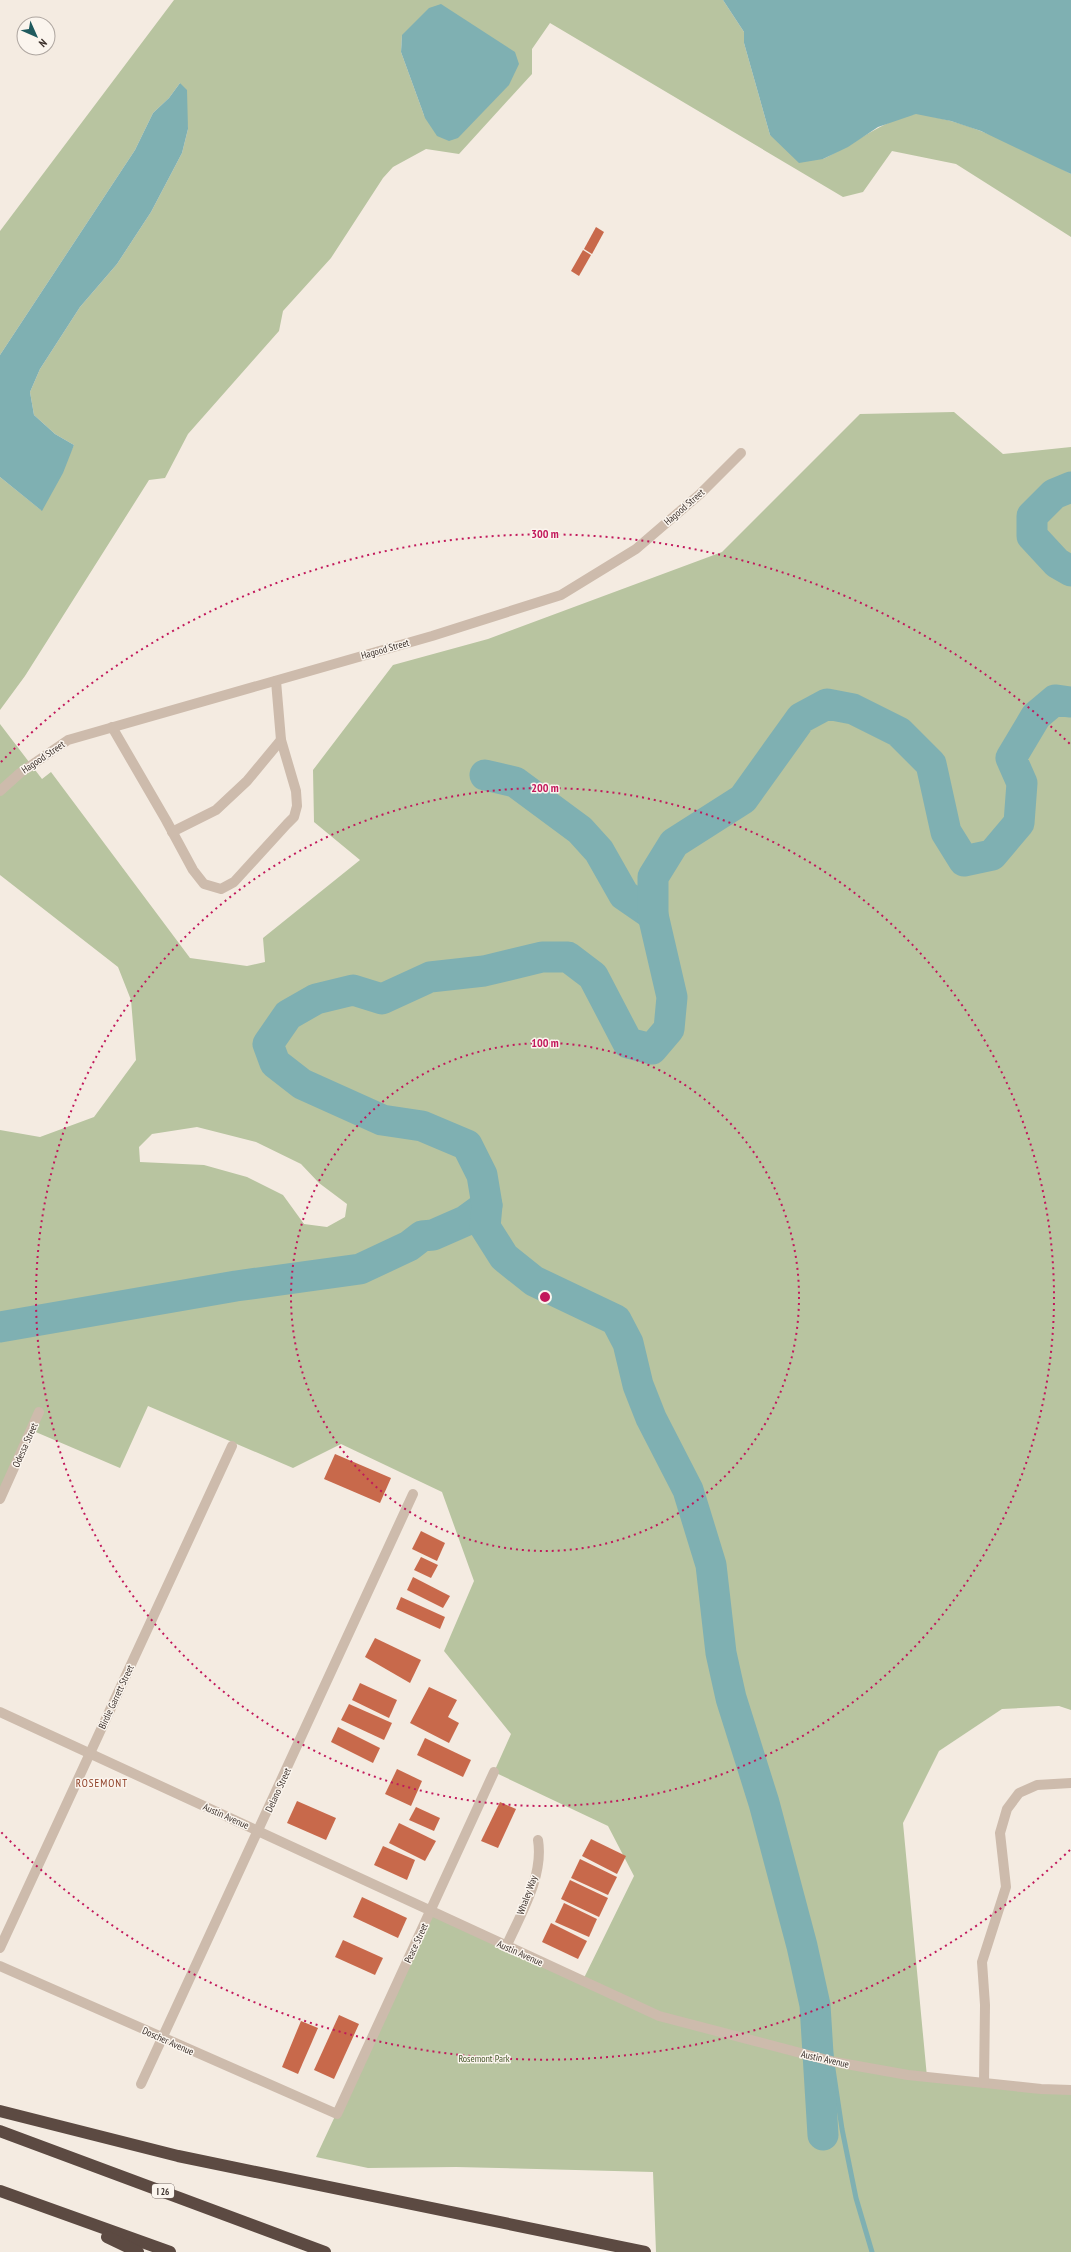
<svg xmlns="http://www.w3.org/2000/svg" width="1071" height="2252" viewBox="0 0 1071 2252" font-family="'PT Sans Narrow',sans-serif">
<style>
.green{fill:#b8c4a0;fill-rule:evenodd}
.water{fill:#7fb0b2}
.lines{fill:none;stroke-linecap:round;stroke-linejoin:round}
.stream{stroke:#7fb0b2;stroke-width:5}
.river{stroke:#7fb0b2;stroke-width:31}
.building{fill:#c8694b}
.minor{stroke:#cdbbac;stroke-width:10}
.highway{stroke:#5c4a42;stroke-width:12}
.ring{fill:none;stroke:#c2185b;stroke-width:2;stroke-dasharray:2 4}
.labels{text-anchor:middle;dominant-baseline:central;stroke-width:3;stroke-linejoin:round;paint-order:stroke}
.shield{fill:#fbf5ee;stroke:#756b66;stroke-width:1}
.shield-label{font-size:9px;font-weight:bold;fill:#3b302b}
.street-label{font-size:10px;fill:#3b302b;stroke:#fbf5ee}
.park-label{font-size:10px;fill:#4a5a2e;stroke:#fbf5ee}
.neighbourhood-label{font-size:11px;letter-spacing:1px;fill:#8c3b22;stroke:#fbf5ee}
.centre{fill:#c2185b;stroke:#fbf5ee;stroke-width:2}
.ring-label{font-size:12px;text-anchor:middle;font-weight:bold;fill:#c2185b;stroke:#fbf5ee;stroke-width:3;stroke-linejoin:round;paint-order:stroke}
</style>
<rect width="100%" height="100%" fill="#f4ebe1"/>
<g class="green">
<path d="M 174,0 L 723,0 L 744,32 L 744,43 L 770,135 L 823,159 C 851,146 885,119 915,114 C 923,113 932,117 939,118 C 986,129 1029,152 1071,174 L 1071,237 L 956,164 L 892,151 L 863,192 L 843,197 L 550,23 L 532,49 L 532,74 L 459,154 L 426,149 L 393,167 L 383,178 L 331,258 L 283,311 L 279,331 L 188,434 L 165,478 L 149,480 L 25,676 L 0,710 L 0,477 L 41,510 L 74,445 L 55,434 L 34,415 L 30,392 L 40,369 L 80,307 L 117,264 L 151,212 L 182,153 L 188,129 L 180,83 L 169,98 L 153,113 L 135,150 L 0,355 L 0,231 ZM 402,35 L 425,118 L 401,52 Z"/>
<path d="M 954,412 L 1003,454 L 1071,447 L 1071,1710 L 1059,1706 L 1002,1709 L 939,1751 L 903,1823 L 927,2077 L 1071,2090 L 1071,2252 L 656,2252 L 653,2172 L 456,2167 L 368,2168 L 316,2157 L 430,1912 L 582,1982 L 634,1876 L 608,1826 L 494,1772 L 511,1734 L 444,1651 L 474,1581 L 442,1492 L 341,1444 L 293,1468 L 148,1406 L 120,1468 L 31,1430 L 0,1499 L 0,1130 L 40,1137 L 94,1117 L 136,1060 L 131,1000 L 118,967 L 0,875 L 0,724 L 42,779 L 51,772 L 190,958 L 247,966 L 265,962 L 263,938 L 360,860 L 314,822 L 313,770 L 393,665 L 488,639 L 722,552 L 860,414 ZM 197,1127 L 256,1142 L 301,1164 L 319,1183 L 347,1204 L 345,1217 L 327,1227 L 304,1224 L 283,1195 L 247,1177 L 204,1165 L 140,1162 L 139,1147 L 152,1134 Z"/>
</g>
<g class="water">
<polygon points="723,0 1071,0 1071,174 981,131 951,121 916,114 878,127 848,147 823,159 799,163 770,135 744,43 744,32"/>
<polygon points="441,4 515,52 519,64 509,85 458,138 449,141 437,136 425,118 401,52 402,35 429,8"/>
<polygon points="180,83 187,90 188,129 182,153 151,212 117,264 80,307 40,369 30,392 34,415 55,434 74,445 63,473 42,511 0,477 0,355 135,150 153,113 169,98"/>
</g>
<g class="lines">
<polyline class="stream" points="700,1555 795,1885 829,2042 842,2129 856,2198 872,2252"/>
<g class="river">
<polyline points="1071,487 1054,494 1032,516 1032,536 1057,563 1071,571"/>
<polyline points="485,775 515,782 580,830 599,851 624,895 653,915"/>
<polyline points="0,1327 236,1286 360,1269 409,1246 422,1236 433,1235 465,1221 487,1205"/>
<polyline points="823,2135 815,2005 802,1946 764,1803 731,1698 721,1653 711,1565 688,1490 651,1418 638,1385 628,1343 616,1320 534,1281 504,1257 485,1227 487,1205 482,1175 467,1145 422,1126 382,1120 302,1084 275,1063 268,1044 288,1015 316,999 353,990 382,999 430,977 484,971 542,957 568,957 593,976 628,1043 652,1049 669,1029 672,997 653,915 653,877 674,843 743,799 801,718 827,704 853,709 899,732 931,764 946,832 964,861 992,855 1019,823 1022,783 1011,758 1036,716 1055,700 1071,702"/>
</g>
</g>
<g class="building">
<polygon points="596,227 604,232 592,254 584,249"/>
<polygon points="583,250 591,255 579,276 571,271"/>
<polygon points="335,1454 391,1478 380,1503 324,1479"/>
<polygon points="421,1531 445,1543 437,1561 412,1549"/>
<polygon points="421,1557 438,1565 431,1578 414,1570"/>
<polygon points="413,1577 450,1596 443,1608 407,1590"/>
<polygon points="401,1597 445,1617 440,1629 396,1609"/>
<polygon points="375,1638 421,1660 410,1683 365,1657"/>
<polygon points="360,1683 397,1700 389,1718 352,1700"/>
<polygon points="429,1687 457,1700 448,1717 459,1723 449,1743 410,1723"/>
<polygon points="349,1704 392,1723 384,1740 341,1720"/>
<polygon points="338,1727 380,1748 373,1763 331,1742"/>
<polygon points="425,1738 471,1760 463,1777 417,1755"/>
<polygon points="397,1769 422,1781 411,1806 385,1794"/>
<polygon points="297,1801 336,1818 326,1840 287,1823"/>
<polygon points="500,1802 516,1809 498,1848 481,1841"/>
<polygon points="416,1807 440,1818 434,1831 409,1820"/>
<polygon points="399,1823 436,1841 425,1861 389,1843"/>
<polygon points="591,1839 626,1856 617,1874 582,1856"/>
<polygon points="383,1846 415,1860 407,1880 374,1865"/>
<polygon points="580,1859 617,1877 608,1895 571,1878"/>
<polygon points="570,1880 608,1898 599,1917 561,1899"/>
<polygon points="362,1897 407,1918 398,1938 353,1917"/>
<polygon points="564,1903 597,1919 589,1937 555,1922"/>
<polygon points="551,1923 587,1941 578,1959 542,1942"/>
<polygon points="343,1940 383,1958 375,1975 335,1957"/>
<polygon points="339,2015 359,2024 334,2079 314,2070"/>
<polygon points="301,2021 318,2028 298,2074 282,2067"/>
</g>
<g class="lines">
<g class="minor">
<polyline points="112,727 166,820 193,870 204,884 221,889 234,882 287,824 294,817 297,806 296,791 281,740 276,681"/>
<polyline points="0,791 20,773 68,740 432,636 561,595 636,549 700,494 741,453"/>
<polyline points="172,832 216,810 247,781 281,740"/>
<polyline points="0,1499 39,1412"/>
<polyline points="0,1712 659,2016 835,2062 908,2075 1041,2089 1071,2090"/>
<path d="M 506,1947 C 520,1915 544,1877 538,1840"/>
<polyline points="0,1948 232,1446"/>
<polyline points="0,1966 337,2114 494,1772"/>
<polyline points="984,2083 985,2005 982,1962 1006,1887 1000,1833 1007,1809 1019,1793 1037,1785 1071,1783"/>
<polyline points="141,2084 413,1494"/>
</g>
<g class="highway">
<polyline points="0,2111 178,2156 645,2252"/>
<polyline points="0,2131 325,2252"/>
<polyline points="0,2191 170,2252"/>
<polyline points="107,2237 138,2252"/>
</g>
</g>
<g class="ring">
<circle cx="545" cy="1297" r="254"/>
<circle cx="545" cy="1297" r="509"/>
<path d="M1070 1850A763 763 0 0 1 1 1832M1 762A763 763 0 0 1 1070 744"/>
</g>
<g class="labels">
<rect class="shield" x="152" y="2184" width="22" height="14" rx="3"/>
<g class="shield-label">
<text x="163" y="2191">I 26</text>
</g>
<g class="street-label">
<text transform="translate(684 507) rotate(-41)">Hagood Street</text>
<text transform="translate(385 649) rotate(-16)">Hagood Street</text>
<text transform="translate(43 757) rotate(-34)">Hagood Street</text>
<text transform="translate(25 1445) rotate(-66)">Odessa Street</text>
<text transform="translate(116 1697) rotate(-65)">Birdie Garrett Street</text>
<text transform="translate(278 1790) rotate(-65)">Delano Street</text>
<text transform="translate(226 1816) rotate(24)">Austin Avenue</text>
<text transform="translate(527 1895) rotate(-70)">Whaley Way</text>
<text transform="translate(416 1943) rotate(-65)">Peace Street</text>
<text transform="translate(520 1953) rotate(24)">Austin Avenue</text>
<text transform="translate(168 2041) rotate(24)">Doscher Avenue</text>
<text transform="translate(825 2059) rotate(13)">Austin Avenue</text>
</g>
<g class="park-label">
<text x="484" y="2058">Rosemont Park</text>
</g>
<g class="neighbourhood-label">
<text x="102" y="1783">ROSEMONT</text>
</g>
</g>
<circle cx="545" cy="1297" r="6" class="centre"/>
<g class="ring-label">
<text x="545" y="538">300 m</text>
<text x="545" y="792">200 m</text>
<text x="545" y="1047">100 m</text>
</g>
<g transform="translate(36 36) rotate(135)"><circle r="19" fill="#fbf5ee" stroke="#aea6a0"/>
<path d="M0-3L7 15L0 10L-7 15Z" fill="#1f5a5e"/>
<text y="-6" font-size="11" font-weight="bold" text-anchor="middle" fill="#3b302b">N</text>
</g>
</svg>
